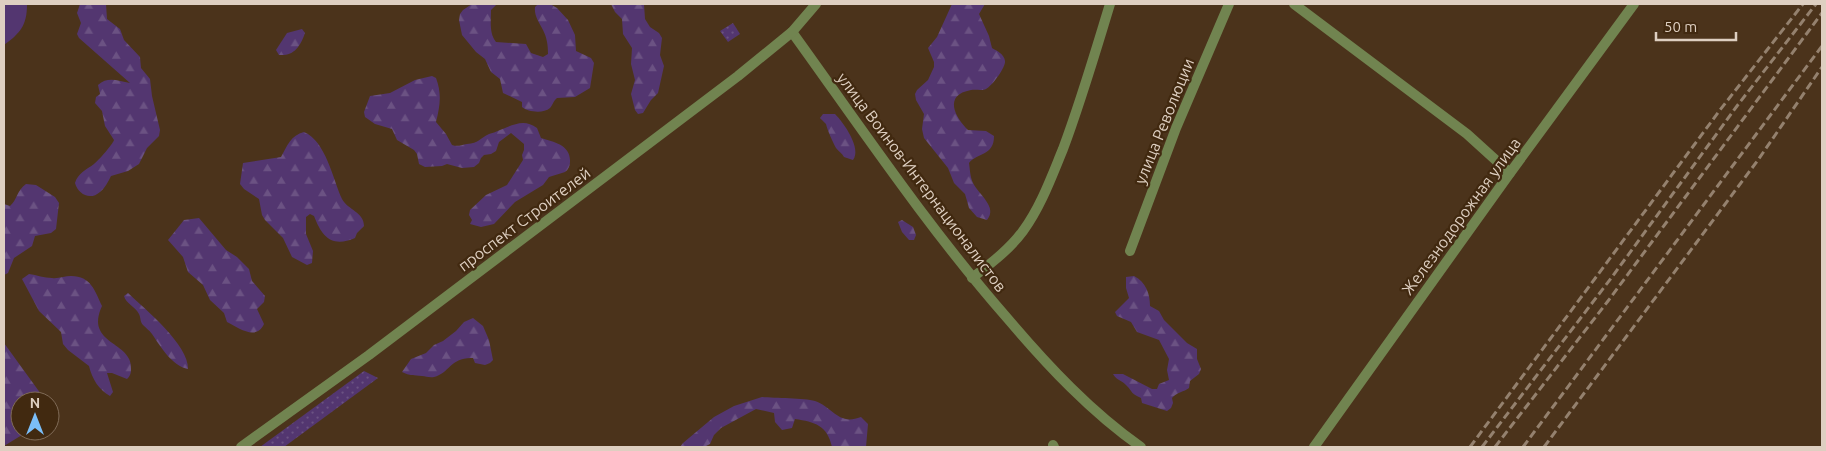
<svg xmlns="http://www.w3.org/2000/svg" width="1826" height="451" viewBox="0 0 1826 451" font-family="Ubuntu,sans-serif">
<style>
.grass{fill:url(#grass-dots)}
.forest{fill:url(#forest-firs)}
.garden{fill:#533670}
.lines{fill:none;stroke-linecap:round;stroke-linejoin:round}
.minor{stroke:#718450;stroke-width:10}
.tertiary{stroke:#718450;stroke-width:10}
.rail{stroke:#94816e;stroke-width:3;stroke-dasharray:8 4;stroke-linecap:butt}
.labels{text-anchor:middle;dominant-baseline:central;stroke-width:4.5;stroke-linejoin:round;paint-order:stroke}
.street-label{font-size:16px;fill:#decfc1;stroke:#412910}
</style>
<defs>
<pattern id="grass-dots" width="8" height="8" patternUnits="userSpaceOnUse" patternTransform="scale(1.25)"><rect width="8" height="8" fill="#533670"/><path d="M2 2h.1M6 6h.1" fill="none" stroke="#6b5283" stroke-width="1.8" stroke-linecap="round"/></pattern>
<pattern id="forest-firs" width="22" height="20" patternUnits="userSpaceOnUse" patternTransform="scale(1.25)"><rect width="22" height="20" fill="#533670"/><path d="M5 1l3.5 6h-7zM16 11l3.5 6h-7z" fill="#6b5283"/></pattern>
</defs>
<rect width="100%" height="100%" fill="#4b331b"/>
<g class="grass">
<polygon points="733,23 740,34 728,42 720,31"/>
<polygon points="364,371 378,378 284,447 260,447"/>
</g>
<g class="forest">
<path d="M 80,4 L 106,4 L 107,19 L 120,29 L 124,40 L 140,57 L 141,68 L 150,79 L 152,96 L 160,130 L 159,136 L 147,148 L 139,164 L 128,171 L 111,176 C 108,182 105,188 100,192 C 90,201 78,194 75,183 C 78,173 86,170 94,164 C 98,161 113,144 114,140 L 105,126 L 102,111 L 95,103 L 96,97 L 100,94 L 98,85 C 108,76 118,81 130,83 L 79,38 L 77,34 L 81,23 L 77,13 Z"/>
<path d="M 472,4 L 497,4 L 491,10 C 491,21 489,33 496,42 L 526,44 L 531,53 L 543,57 L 548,54 C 548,45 547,38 543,30 C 539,22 534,16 535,7 L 538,4 L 550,4 L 557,8 L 568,20 L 575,35 L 576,51 L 591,58 L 594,63 L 590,88 L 575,97 L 557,98 C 553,101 553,105 550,108 C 543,114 528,112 522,107 L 522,102 L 503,93 L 500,79 L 491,72 L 485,59 L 476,52 L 462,35 L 459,20 L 460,14 L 463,10 Z"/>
<polygon points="611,4 644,4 645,19 650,27 659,33 662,38 660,55 664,66 658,93 651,100 643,113 638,114 635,110 631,94 635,80 631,64 632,48 623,34 622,19 615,12"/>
<path d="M 952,4 L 985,4 L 979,14 L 989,36 L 992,48 C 997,51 1004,54 1005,61 C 1006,67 992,86 986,89 C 982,91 976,89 971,90 C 943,95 955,117 968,130 L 986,131 L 994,136 C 994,156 978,152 969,163 C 970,170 970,176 973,183 C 979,195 998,207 987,220 L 977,217 L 969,208 L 965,194 L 954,183 L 948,168 L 924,138 L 922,129 L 924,114 L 916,100 L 915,94 L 917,90 L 928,80 L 934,67 L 934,62 L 928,48 L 937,37 Z"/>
<path d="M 302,29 L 305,33 C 300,47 294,56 279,55 L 276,50 L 287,33 Z"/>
<path d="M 432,76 L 436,78 C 442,94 440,106 436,122 L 446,134 L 452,145 C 458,147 461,145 467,144 C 479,143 479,139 489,134 C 492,133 496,132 500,130 C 513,125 524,118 537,128 L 541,138 C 554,142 571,145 570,162 C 570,166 568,170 565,172 C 560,174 554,175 549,177 L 543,185 L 515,202 L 494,224 L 481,227 L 470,224 L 472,220 L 469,215 L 470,210 L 486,195 L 507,185 L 523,160 L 522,155 L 524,150 L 524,144 L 511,133 L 499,142 L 496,151 L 491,154 L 484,155 L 481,158 L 479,163 L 474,167 L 462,168 L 447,164 L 442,166 L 425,167 L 419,164 L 417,154 L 414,150 L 397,140 L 392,129 L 375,124 L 365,117 L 364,112 L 370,96 L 390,93 L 415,80 Z"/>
<path d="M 823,114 L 835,114 C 844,123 862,149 853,160 L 844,157 C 842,153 839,152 836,148 C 833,143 827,129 826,124 L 820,118 Z"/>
<path d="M 304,132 C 326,141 333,180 342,199 C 348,210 364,212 364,226 L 357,233 L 355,238 C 332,248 322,237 314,216 L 310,214 L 306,217 L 306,234 L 313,251 L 312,263 L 307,265 L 292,257 L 283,238 L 265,220 L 262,215 L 259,199 L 244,189 L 240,184 L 243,163 L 281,157 C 287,146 291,135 304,132 Z"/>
<path d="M 26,184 L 36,185 L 55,197 L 59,203 L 56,229 L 51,233 L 35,236 L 32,246 L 14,258 L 8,273 L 4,275 L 4,204 L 10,206 C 17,200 17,190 26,184 Z"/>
<path d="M 199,218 L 226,250 L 237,257 L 249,269 L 252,281 L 265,296 L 264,302 L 257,309 L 264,324 C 256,341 239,328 227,322 L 224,313 L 210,300 L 203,285 L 188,272 L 183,257 L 168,240 L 184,220 Z"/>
<polygon points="902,220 913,227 916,235 914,240 909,240 902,232 898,222"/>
<path d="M 29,274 C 37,275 44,278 52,278 C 58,279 65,276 71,276 C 91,276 95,291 102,306 C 84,345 133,341 131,369 C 131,374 130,376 127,379 L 112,373 L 107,373 L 113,392 L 110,396 C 99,390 92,379 89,366 L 68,350 L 63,344 L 61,332 L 39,311 L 22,279 Z"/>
<path d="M 1134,276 C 1146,282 1150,294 1150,306 L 1159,311 L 1164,320 L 1187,343 L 1197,349 L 1197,359 L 1201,369 L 1199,374 L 1190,381 L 1189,388 C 1184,392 1177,392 1172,398 L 1173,403 L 1171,408 L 1167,411 L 1142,403 L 1141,398 C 1130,393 1133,392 1126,385 C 1122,380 1117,381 1113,374 L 1123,374 L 1152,389 L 1157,389 L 1159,384 L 1169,380 L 1167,370 L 1169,359 L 1159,340 L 1137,332 L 1131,322 L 1117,316 L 1115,312 L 1129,298 L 1126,288 L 1126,277 Z"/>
<path d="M 128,293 C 145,309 189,345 188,369 C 172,366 160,346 152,334 C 149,330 146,328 143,325 C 140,322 141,318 139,314 C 135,306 126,304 124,296 Z"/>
<path d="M 473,318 L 483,326 L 489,340 L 493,360 L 490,363 L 485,365 L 475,363 L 473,358 C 450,357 450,373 434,377 C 429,378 426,376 422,376 C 414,375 410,376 402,372 L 411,359 L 426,353 L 434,345 L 443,341 L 456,331 L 464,322 Z"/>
<polygon points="4,343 46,401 20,401 20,423 16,426 22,435 4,446"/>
<path d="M 762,397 C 775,398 804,398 815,401 C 833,407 838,426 861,417 L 868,424 L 866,447 L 832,447 C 827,425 815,422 795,419 L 792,428 L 782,430 L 775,422 L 774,413 L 756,409 L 721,428 L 714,435 L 710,444 L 704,447 L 680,447 L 683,443 L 714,417 L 734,406 Z"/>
</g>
<path class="garden" d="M 4,4 L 27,4 C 27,26 20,33 4,45 Z"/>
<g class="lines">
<g class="minor">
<polyline points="1294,4 1467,134 1510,173"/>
<path d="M 792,32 C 862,129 929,229 1008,319 C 1048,366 1091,412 1141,447"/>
<polyline points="1130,251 1176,128 1229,4"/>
<path d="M 972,278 C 990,264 1009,250 1023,231 C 1041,206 1051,178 1063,149 C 1081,101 1095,53 1110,4"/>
<polyline points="1053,445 1054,447"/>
<polyline points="1314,447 1510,173 1634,4"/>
</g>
<polyline class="tertiary" points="241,447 369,355 738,76 792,32 816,4"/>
<g class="rail">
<polyline points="1470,447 1720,110 1803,4"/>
<polyline points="1482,447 1612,277 1737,106 1816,4"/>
<polyline points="1495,447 1608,301 1822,13"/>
<polyline points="1523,447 1822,46"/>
<polyline points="1544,447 1758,160 1822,67"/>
</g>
</g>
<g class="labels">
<g class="street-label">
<text transform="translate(1164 121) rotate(-68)">улица Революции</text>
<text transform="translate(922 182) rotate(53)">улица Воинов-Интернационалистов</text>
<text transform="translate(1461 216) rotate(-54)">Железнодорожная улица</text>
<text transform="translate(524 219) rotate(-37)">проспект Строителей</text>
</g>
</g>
<rect width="1826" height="451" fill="none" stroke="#decfc1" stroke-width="10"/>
<g transform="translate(35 416)"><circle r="24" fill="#412910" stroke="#806b57"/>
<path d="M0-4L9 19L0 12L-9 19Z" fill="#7bbef8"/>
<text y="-8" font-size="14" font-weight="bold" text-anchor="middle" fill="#decfc1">N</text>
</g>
<path d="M1656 32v8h80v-8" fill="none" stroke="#decfc1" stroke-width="2.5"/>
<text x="1664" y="32" font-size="15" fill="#decfc1" stroke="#412910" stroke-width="4" paint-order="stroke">50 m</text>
</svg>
